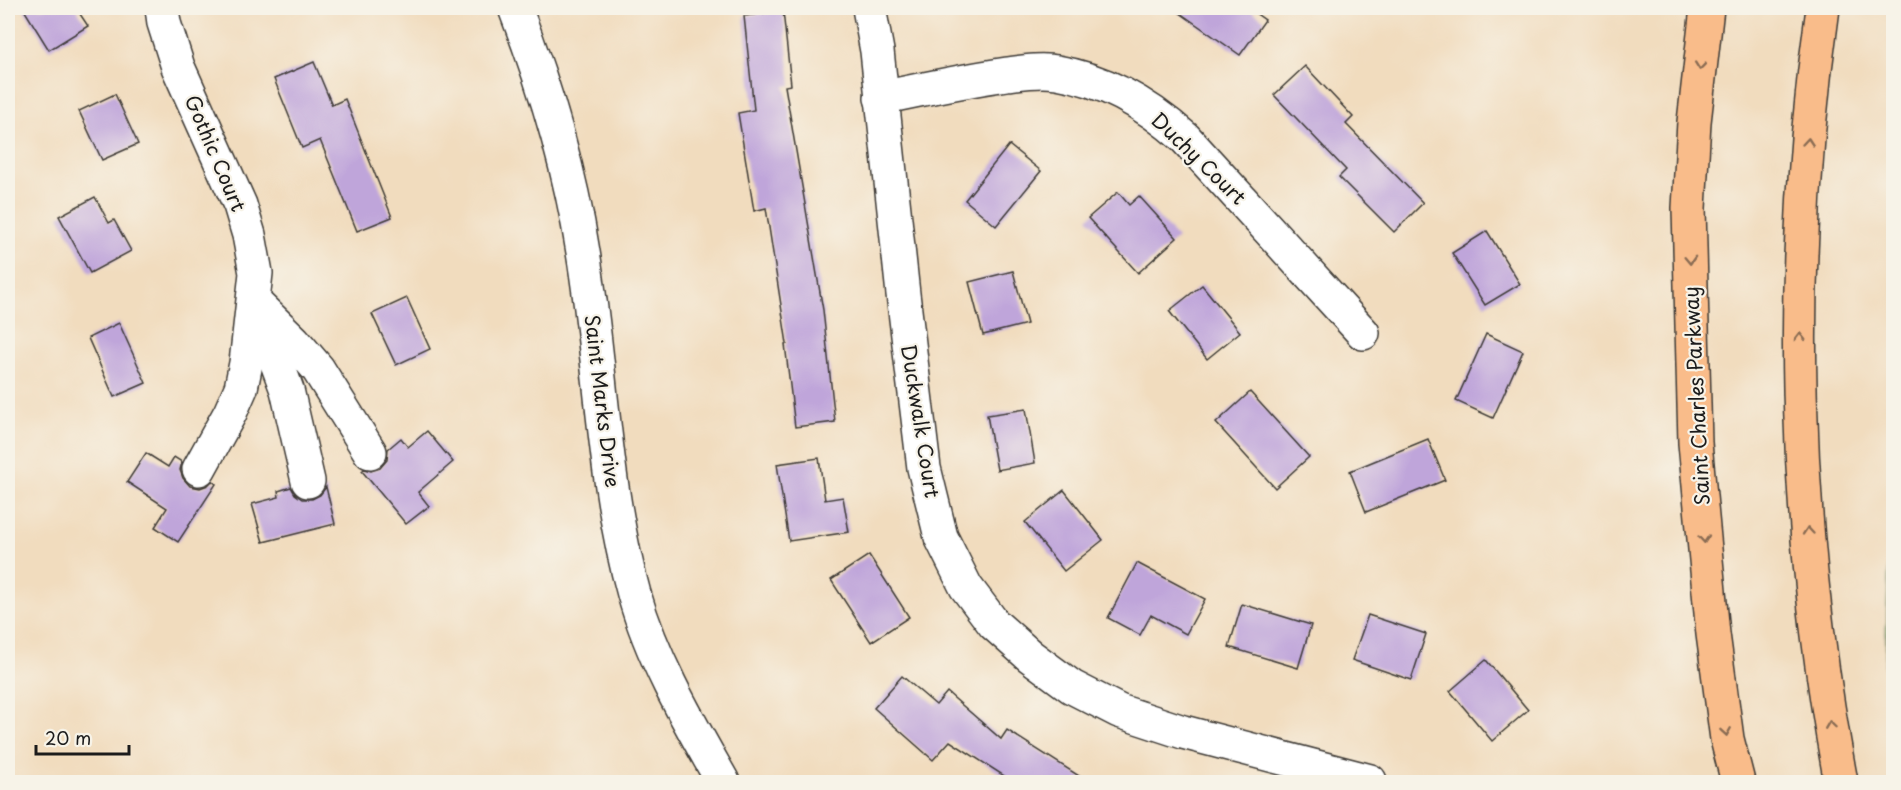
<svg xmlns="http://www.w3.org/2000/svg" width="1901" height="790" viewBox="0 0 1901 790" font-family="'Playpen Sans',sans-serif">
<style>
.forest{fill:url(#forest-firs);stroke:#496341;stroke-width:1.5}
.building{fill:#bfa5da}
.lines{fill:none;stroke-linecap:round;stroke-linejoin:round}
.minor-casing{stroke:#3c3934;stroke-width:36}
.major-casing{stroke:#3c3934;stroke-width:36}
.minor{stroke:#fff;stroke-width:33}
.major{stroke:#f9bc8a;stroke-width:33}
.oneway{stroke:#8a6c53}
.labels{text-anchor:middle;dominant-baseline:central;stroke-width:4.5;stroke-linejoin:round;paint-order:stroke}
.street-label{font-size:20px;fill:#1c1c1c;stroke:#f7f3e8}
</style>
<defs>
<pattern id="forest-firs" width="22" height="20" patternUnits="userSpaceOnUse" patternTransform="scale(1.5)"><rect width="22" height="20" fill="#76aa66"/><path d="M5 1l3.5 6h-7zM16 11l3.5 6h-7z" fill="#608a53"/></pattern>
</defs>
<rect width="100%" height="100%" fill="#f7f3e8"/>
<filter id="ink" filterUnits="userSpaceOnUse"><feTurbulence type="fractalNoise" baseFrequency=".0167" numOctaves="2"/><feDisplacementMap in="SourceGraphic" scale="12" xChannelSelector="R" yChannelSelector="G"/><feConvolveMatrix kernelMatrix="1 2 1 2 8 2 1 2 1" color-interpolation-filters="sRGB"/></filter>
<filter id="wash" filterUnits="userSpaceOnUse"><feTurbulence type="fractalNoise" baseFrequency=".008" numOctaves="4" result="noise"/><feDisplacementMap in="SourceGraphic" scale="24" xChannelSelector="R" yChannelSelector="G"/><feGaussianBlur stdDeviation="1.35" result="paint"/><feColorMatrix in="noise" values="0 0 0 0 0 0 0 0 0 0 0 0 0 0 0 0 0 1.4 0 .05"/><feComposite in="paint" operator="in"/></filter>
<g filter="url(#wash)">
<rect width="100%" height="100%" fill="#f1dcbe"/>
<polygon class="forest" points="1893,449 1894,668 1885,669"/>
<g id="blocks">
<g class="building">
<polygon points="23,8 76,8 88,26 49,50"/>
<polygon points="1173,8 1248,8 1265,20 1240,55"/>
<polygon points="783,11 791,85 785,86 823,310 835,422 795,427 785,344 787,344 766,208 754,211 738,113 754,110 744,16"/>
<polygon points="314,62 332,105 345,99 392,217 357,231 320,140 302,148 274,79"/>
<polygon points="1305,66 1353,117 1346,124 1423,203 1394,232 1339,177 1346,170 1274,95"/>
<polygon points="115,94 138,144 102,160 79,111"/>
<polygon points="1009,145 1041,171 996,226 965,200"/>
<polygon points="1118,192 1129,205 1139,196 1177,238 1138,273 1088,218"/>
<polygon points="95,197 109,223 114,220 131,251 90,273 59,216"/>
<polygon points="1487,231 1520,284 1485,305 1452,253"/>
<polygon points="1013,271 1027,324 983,335 969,282"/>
<polygon points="1202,285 1240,332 1207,359 1169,311"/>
<polygon points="407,298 430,349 396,365 372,314"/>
<polygon points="119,323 146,383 114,397 88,338"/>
<polygon points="1486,334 1523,351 1493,418 1456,401"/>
<polygon points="1250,392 1309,457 1275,488 1216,423"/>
<polygon points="1026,409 1035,463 997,470 987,415"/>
<polygon points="427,431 453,462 418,492 429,506 406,524 362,471 364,469 371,471 380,468 387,460 388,449 401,438 408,447"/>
<polygon points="1428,439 1445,480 1366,512 1350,471"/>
<polygon points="146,453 168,467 174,457 182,462 180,470 183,478 190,486 200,488 208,485 212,481 216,484 178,542 155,527 167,508 127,482"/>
<polygon points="819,458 825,500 843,497 849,532 789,541 777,464"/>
<polygon points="291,487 295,494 302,499 312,499 320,495 326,487 335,524 263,542 252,504 279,497 278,491"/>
<polygon points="1064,490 1103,540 1064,571 1025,522"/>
<polygon points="869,555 909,617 871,642 831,580"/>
<polygon points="1137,563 1205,599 1186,634 1151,615 1140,635 1108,618"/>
<polygon points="1242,604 1311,625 1298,668 1229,647"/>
<polygon points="1368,615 1426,634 1411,680 1352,660"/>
<polygon points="1486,660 1528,710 1492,741 1450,691"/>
<polygon points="902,676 936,705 947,692 1001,739 1007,730 1090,783 1015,783 950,741 933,760 874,708"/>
</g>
</g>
</g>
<g filter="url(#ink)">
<use href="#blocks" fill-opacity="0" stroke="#3c3934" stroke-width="1.5"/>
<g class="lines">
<g class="minor-casing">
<g id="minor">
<polyline points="162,8 164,23 178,67 240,205 249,235 256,273 246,363 241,388 230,413 199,469"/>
<path d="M 515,8 C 545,86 570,169 583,252 C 602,366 603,483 634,594 C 653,661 689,722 723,782"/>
<polyline points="869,8 877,51 903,294 924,468 941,537 966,587 994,624 1030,656 1072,687 1119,711 1183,732 1370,781"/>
<path d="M 881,98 C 923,89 965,80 1007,74 C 1023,72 1041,69 1057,72 C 1106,80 1149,106 1185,138 L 1363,333"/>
<polyline points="254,302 294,341 318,369 370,452"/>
<polyline points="258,312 287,390 308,481"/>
</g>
</g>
<g class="major-casing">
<g id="major">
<polyline points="1707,8 1694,122 1689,208 1695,443 1713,634 1727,739 1738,782"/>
<path d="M 1823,8 C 1786,264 1793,527 1841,782"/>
</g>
</g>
<use href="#minor" class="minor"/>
<use href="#major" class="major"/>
</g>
<defs><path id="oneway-chevron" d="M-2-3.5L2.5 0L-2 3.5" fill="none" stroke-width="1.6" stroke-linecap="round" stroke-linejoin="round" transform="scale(1.5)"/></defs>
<g class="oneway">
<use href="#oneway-chevron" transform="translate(1700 66) rotate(96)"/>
<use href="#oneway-chevron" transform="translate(1808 142) rotate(-85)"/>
<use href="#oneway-chevron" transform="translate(1690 260) rotate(88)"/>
<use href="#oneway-chevron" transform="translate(1800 337) rotate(-91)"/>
<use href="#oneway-chevron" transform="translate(1808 531) rotate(-95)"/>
<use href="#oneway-chevron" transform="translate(1704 539) rotate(85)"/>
<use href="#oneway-chevron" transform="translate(1830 725) rotate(-98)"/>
<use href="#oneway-chevron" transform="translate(1726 732) rotate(81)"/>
</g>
</g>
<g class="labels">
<g class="street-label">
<text transform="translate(216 153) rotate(67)">Gothic Court</text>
<text transform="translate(1199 158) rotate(44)">Duchy Court</text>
<text transform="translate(1696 396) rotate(-93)">Saint Charles Parkway</text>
<text transform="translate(603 401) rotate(83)">Saint Marks Drive</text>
<text transform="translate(921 421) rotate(81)">Duckwalk Court</text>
</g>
</g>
<rect width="1901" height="790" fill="none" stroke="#f7f3e8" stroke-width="30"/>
<path d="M36 745v9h93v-9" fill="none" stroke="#1c1c1c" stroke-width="3"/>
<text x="45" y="745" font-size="18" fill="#1c1c1c" stroke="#f7f3e8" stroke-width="4.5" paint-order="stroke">20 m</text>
</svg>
